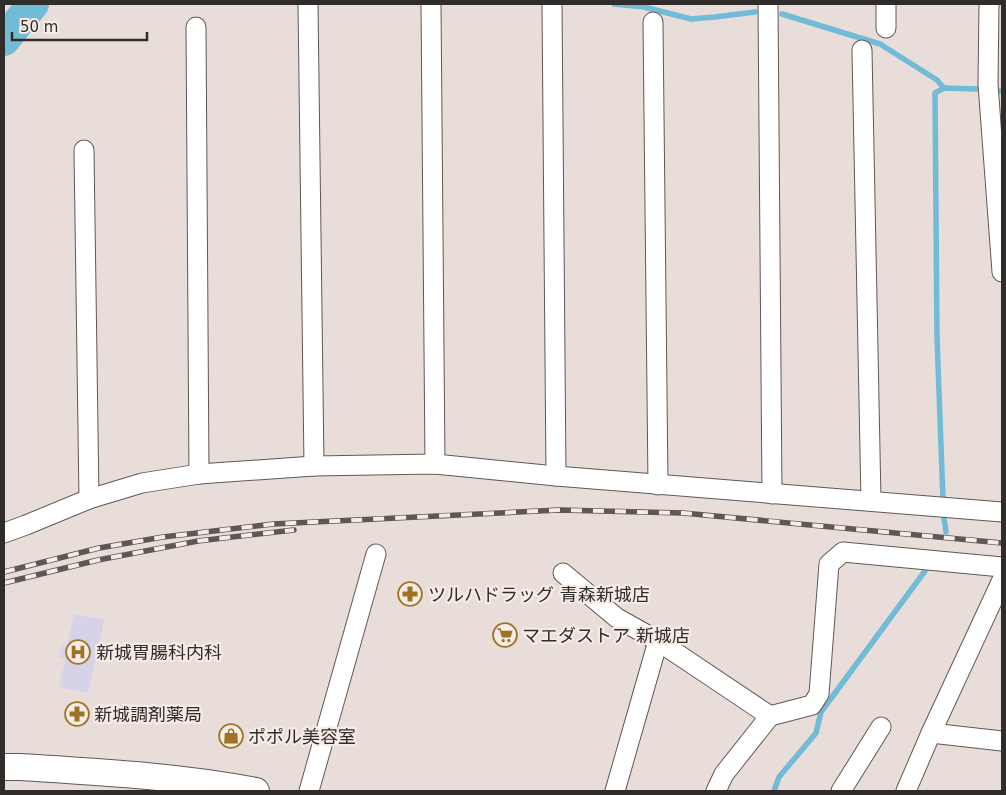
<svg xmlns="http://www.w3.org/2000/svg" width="1006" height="795" viewBox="0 0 1006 795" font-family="'DejaVu Sans','Noto Sans JP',sans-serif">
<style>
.medical{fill:#d6d3e9}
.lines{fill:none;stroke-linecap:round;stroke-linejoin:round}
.stream{stroke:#71bbd6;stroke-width:5.5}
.river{stroke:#71bbd6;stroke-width:32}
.minor-casing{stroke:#615854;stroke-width:21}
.secondary-casing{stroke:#615854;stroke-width:28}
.minor{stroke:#fff;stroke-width:19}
.secondary{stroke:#fff;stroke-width:26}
.rail-casing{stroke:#5d5755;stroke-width:5.5}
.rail{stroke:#f6ebe6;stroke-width:4;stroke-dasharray:11;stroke-linecap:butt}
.labels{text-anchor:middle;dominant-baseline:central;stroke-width:4.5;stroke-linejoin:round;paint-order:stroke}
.poi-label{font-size:18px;fill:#302c2a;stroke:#f6ebe6;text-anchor:start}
</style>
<rect width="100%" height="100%" fill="#e8ddd9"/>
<polygon class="medical" points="74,614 104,620 88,693 59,687 65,659 59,658 62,645 67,646"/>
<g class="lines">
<g class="stream">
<polyline points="614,4 644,7 691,19 715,17 755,12"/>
<polyline points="782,14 880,44 937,80 944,88"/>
<polyline points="999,91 1002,91"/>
<polyline points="943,500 937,337 935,93 944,88 977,89"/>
<polyline points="944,518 946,532"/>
<polyline points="774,791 779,777 816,733 821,712 925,571"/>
</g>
<polyline class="river" points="4,40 33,4"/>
<g class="minor-casing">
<g id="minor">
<polyline points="308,4 314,466"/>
<polyline points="431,4 435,464"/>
<polyline points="552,4 556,476"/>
<polyline points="768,4 772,494"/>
<polyline points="886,4 886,28"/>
<polyline points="989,4 988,84 1002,272"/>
<polyline points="653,22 658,485"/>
<polyline points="196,27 199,474"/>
<polyline points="862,50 871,501"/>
<polyline points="84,150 89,499"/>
<polyline points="4,533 26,525 89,499 142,483 199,474 314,466 435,464 556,476 1002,512"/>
<polyline points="563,573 617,618 658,641 770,716"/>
<polyline points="931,733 1002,741"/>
<polyline points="309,791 376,554"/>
<polyline points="615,791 658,641"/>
<polyline points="716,791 724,774 770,716 812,705 819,694 829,564 843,552 1002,567"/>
<polyline points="841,791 881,727"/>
<polyline points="906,791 931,733 1002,580"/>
</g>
</g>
<g class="secondary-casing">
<path id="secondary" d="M 4,767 L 20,767 C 99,772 178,776 256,791"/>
</g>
<use href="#minor" class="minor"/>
<use href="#secondary" class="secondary"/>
<g class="rail-casing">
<g id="rail">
<polyline points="4,572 99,548 163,537 197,533 273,524 559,510 683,513 1002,543"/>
<polyline points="4,583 98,560 198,541 294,530"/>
</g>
</g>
<use href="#rail" class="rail"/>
</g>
<defs>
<g id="pharmacy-ring" transform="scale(1.25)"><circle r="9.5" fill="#f6ebe6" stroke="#9e7423" stroke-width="1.5"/><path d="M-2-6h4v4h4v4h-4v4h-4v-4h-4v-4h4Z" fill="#9e7423"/></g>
<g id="supermarket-ring" transform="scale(1.25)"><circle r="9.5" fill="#f6ebe6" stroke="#9e7423" stroke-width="1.5"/><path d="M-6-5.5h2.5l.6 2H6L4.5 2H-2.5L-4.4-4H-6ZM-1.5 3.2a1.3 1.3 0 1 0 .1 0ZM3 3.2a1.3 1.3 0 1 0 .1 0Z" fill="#9e7423"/></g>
<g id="hospital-ring" transform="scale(1.25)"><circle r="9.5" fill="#f6ebe6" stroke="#9e7423" stroke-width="1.5"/><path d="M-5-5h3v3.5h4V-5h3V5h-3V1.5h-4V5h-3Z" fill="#9e7423"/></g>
<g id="shop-ring" transform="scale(1.25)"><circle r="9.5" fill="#f6ebe6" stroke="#9e7423" stroke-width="1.5"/><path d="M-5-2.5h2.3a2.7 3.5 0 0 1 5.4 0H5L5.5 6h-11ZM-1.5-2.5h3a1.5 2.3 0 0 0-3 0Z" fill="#9e7423"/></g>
</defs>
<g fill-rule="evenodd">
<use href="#pharmacy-ring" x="410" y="594"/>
<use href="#supermarket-ring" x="505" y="635"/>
<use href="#hospital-ring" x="78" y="652"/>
<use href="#pharmacy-ring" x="77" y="714"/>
<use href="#shop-ring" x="231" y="736"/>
</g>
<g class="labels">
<g class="poi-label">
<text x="428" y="594">ツルハドラッグ 青森新城店</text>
<text x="522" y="635">マエダストア 新城店</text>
<text x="96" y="652">新城胃腸科内科</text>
<text x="94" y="714">新城調剤薬局</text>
<text x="248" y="736">ポポル美容室</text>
</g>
</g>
<rect width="1006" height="795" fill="none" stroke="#302c2a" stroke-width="10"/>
<path d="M12 32v8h135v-8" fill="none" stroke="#302c2a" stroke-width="2.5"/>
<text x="20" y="32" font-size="15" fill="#302c2a" stroke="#f6ebe6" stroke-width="4" paint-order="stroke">50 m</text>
</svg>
